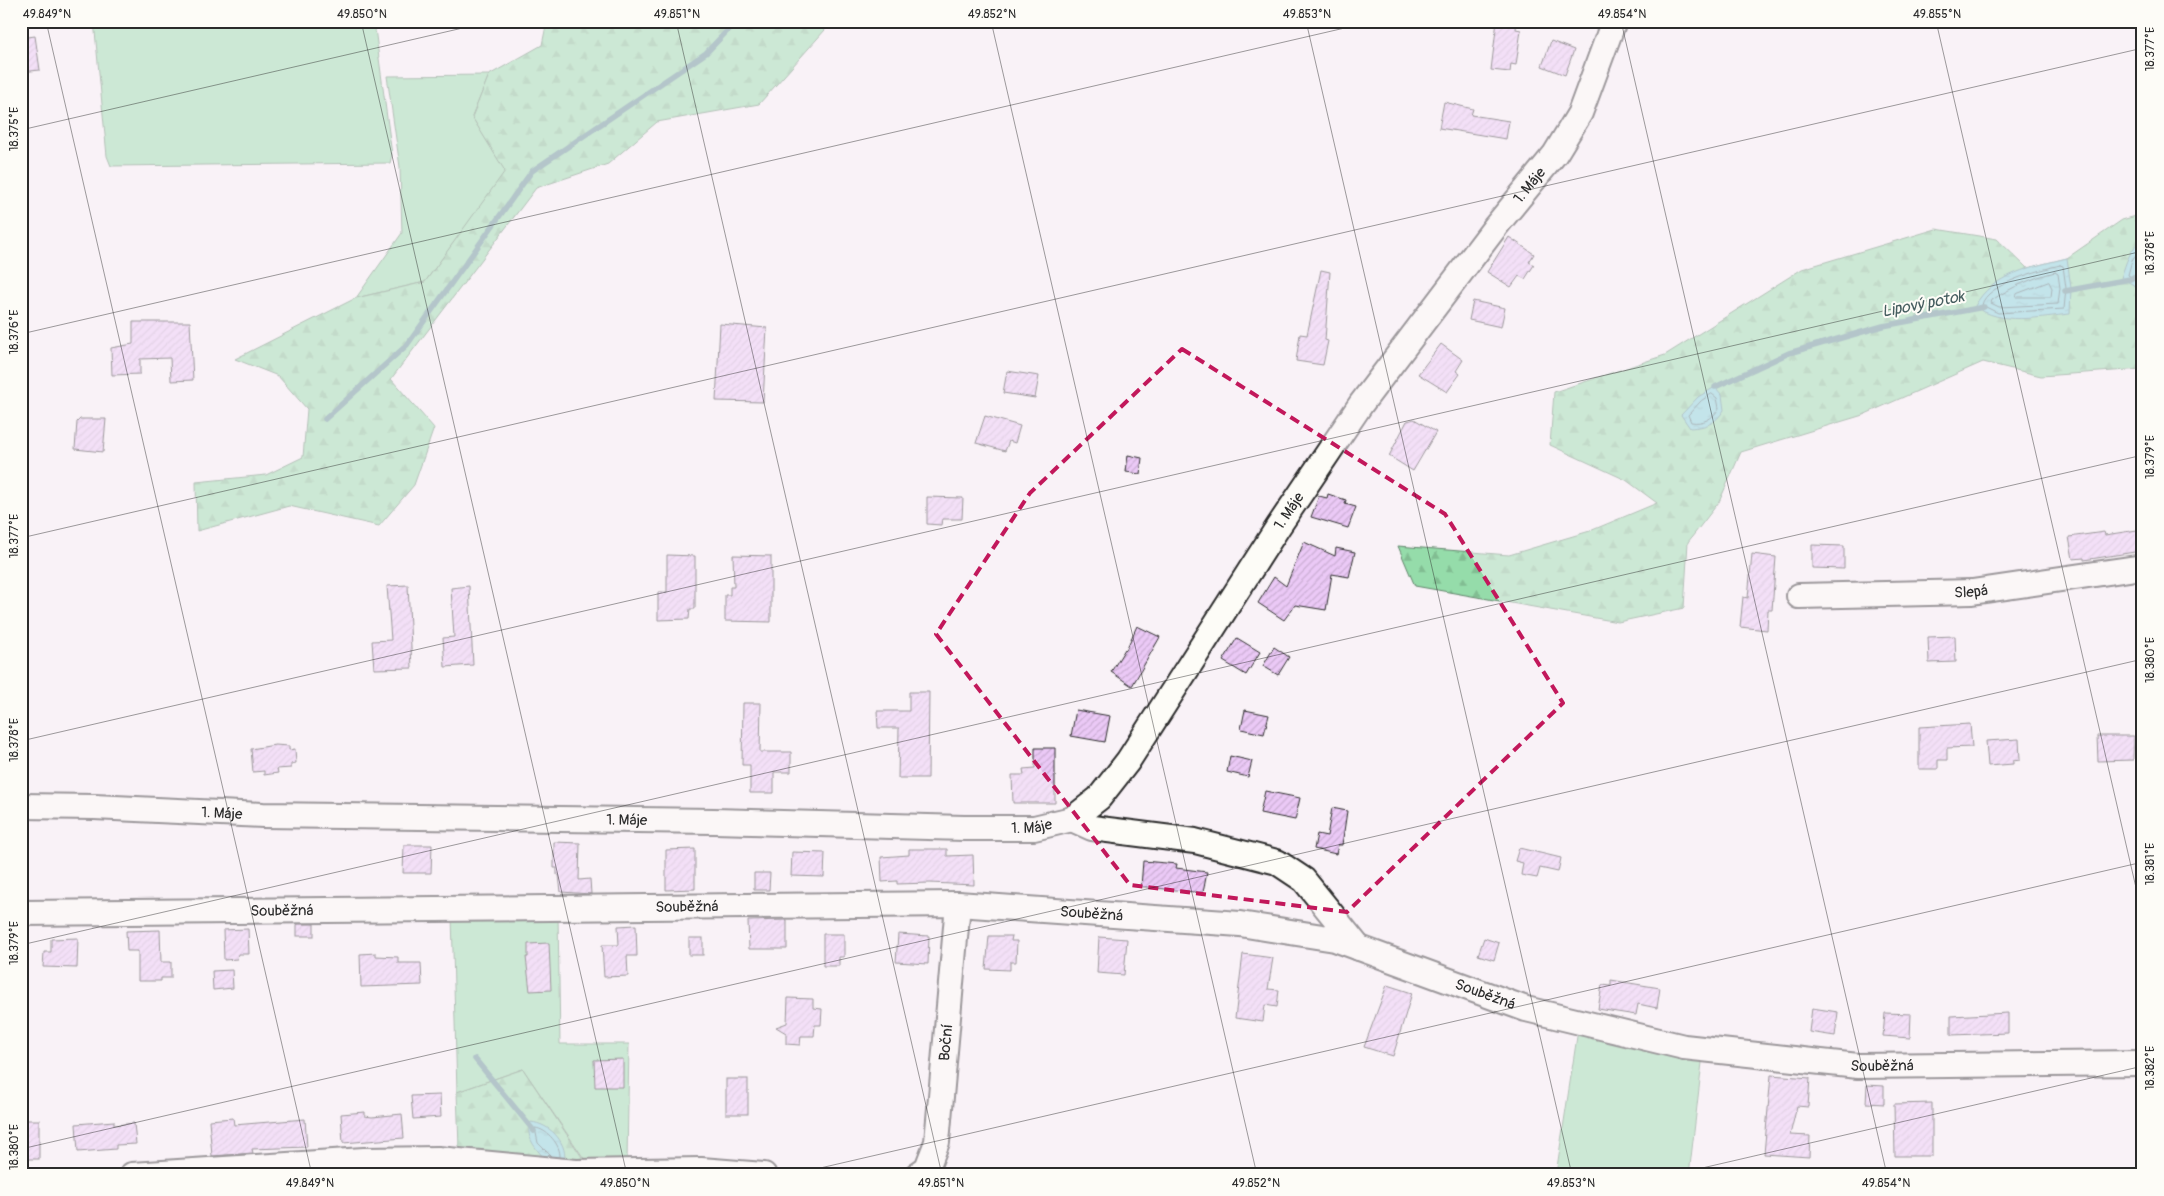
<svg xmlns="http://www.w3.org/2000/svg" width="2164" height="1196" viewBox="0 0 2164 1196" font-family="Pangolin,sans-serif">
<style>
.grass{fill:#95dcaa;stroke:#60846a}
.forest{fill:url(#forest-firs);stroke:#60846a}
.water{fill:url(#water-ripples);stroke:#5f8f93}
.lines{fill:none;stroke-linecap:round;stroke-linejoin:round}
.shore{stroke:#4d6e71;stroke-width:1}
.stream{stroke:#5f8f93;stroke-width:5.5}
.building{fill:url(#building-hatch);stroke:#2b2b2b}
.minor-casing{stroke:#2b2b2b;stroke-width:28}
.minor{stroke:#fdfcf7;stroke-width:24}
.marked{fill:none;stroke:#c2185b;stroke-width:4;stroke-dasharray:10 6;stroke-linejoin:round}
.ticks{fill:none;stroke:#2b2b2b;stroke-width:1;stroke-opacity:0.45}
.labels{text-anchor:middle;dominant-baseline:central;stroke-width:4;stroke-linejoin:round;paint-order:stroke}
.street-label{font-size:15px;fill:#2b2b2b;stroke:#fdfcf7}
.water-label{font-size:16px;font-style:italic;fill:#455d5f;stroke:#fdfcf7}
.neatline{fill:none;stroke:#2b2b2b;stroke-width:2}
.ticks-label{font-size:12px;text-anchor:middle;fill:#2b2b2b}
</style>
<defs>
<pattern id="forest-firs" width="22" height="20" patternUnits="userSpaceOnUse" patternTransform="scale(1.25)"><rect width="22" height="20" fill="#95dcaa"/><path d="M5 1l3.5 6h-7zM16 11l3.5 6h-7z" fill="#81bd92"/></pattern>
<pattern id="water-ripples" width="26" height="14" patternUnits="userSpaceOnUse" patternTransform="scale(1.25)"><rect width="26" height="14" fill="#81d2d9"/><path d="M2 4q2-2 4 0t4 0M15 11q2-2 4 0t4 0" fill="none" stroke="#70b4ba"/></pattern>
<pattern id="building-hatch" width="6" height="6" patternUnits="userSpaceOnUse" patternTransform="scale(1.25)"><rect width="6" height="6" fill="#ebc9f6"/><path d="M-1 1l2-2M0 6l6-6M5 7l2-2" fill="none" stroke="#caadd3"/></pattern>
</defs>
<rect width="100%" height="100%" fill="#f9f2f7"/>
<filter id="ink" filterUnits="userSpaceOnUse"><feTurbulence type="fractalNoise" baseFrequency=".02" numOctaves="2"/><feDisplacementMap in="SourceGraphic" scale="10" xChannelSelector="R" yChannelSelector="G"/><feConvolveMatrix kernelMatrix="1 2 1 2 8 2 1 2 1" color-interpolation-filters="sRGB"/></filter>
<g filter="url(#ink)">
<g class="grass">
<polygon points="94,21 374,21 392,155 390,163 111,166 107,156"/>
<polygon points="489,75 472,117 506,171 425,282 356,298 402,233 400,167 387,76"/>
<polygon points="558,915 560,1044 629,1044 627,1161 585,1160 523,1069 457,1092 452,916"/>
<polygon points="1578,1030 1703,1054 1689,1175 1533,1175 1534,1171 1556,1174"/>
</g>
<g class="forest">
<polygon points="547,21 833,21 759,104 657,122 608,164 536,188 391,379 434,428 414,485 379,526 289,506 197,531 196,482 266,475 303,457 307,409 278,376 235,359 356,298 425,282 505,171 472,117 489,75 542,45"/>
<polygon points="2143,214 2143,369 2041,376 1983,362 1863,415 1741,452 1719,502 1688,542 1684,608 1618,622 1415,586 1398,546 1509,555 1590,531 1657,503 1626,480 1550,445 1554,392 1665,355 1802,269 1936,229 1997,239 2027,268 2067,258 2122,220"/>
<polygon points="523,1069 594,1175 460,1175 457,1092"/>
</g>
<g class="water">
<path d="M 2143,238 L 2143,288 L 2141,289 L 2121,278 C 2126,262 2130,249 2143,238 Z"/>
<path d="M 2067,258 L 2071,288 L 2070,314 C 2040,317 2000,326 1975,306 C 1991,274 2035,266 2067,258 Z"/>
<path d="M 1715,387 L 1722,395 L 1724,410 C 1715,424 1706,427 1690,428 L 1681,415 L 1698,397 Z"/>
<path d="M 531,1122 C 549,1124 566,1140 565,1160 L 545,1159 C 536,1149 524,1136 531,1122 Z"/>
</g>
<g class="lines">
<g class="shore">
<polyline points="2143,245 2132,260 2128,275 2143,284"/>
<path d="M 2060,265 L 2063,266 L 2066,288 L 2064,309 L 1998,313 L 1982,305 C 1986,284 2041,270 2060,265 Z"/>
<path d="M 2055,272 L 2058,274 L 2060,288 L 2058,304 L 1999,307 L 1991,303 L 1992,300 C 2012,287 2032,278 2055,272 Z"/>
<polygon points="2049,282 2052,288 2051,297 2016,297 2017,294"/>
<path d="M 1712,394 L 1717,398 L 1719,408 C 1713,419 1703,424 1691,422 L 1688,415 L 1701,401 Z"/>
<path d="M 552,1157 L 538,1143 L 535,1128 C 547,1129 561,1145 560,1157"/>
</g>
<g class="stream">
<polyline points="2065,291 2130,279 2143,272"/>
<polyline points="1715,387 1789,353 1883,326 1984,307"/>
<polyline points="325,419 407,345 532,171 706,53 728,30 733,21"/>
<polyline points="475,1059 534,1131"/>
</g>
</g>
<g class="building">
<polygon points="1497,21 1517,21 1516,29 1521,30 1516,65 1511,64 1510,72 1491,70"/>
<polygon points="35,36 40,70 21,72 21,38"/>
<polygon points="1551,41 1574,50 1565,75 1542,66"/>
<polygon points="1444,102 1473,109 1471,115 1509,121 1506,139 1439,128"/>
<polygon points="1509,237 1534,254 1529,262 1534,265 1525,279 1519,276 1511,287 1487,272"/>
<polygon points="1321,270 1330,272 1325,340 1328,341 1323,365 1296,361 1300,334 1307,335"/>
<polygon points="1473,301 1505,308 1501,327 1469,320"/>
<polygon points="133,322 190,322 193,380 171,381 170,358 140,359 140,374 112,375 111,348 133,344"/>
<polygon points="720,324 767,328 763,402 716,401"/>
<polygon points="1441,344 1463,360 1456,371 1460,374 1447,392 1418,374"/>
<polygon points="1007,371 1039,376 1035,398 1003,393"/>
<polygon points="985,416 1020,426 1015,443 1009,441 1005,451 976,443"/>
<polygon points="80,419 106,419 103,452 75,449 77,422"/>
<polygon points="1414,419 1436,432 1413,471 1389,456 1407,421"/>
<polygon points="1128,455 1142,458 1140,474 1126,472"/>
<polygon points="1328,494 1346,500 1345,504 1356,507 1348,528 1311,517 1319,496 1327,498"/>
<polygon points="927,497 963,498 962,519 942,519 941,525 927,524"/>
<polygon points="2137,530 2141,551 2084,560 2084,558 2073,559 2069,537 2104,532 2105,535"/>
<polygon points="1304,542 1335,556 1336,548 1355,552 1349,577 1332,574 1326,610 1295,605 1284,620 1258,603 1274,577 1286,586"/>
<polygon points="1812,545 1844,546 1844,569 1812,568"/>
<polygon points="1752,554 1776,557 1772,610 1768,610 1767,630 1740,627 1743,597 1748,598"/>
<polygon points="667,555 695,556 695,609 690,609 689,619 658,620 658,592 667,592"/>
<polygon points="733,555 771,556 771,622 725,621 725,595 730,595 730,587 734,587"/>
<polygon points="408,585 412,668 374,669 372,641 391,640 387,586"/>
<polygon points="469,586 473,665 445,667 443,638 454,637 451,588"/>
<polygon points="1137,626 1160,637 1132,686 1111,672 1125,649 1126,650"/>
<polygon points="1955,636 1956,662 1929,663 1928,637"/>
<polygon points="1237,638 1260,652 1246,675 1223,661"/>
<polygon points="1274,647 1289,657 1278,675 1263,666"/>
<polygon points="909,692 929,692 928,778 898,778 899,728 878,728 877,711 909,711"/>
<polygon points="743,703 761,703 760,752 791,752 791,772 774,772 774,793 750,793 750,765 742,765"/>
<polygon points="1076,710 1110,716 1105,742 1071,736"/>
<polygon points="1245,710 1269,715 1264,734 1241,729"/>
<polygon points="1970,724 1972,747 1947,748 1947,760 1938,760 1938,769 1919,769 1919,727"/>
<polygon points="2097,736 2134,736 2133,760 2098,761"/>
<polygon points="2019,739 2020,760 2013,761 2013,764 1988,766 1986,741"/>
<polygon points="275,745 289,746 289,750 295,749 296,763 291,764 291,768 277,769 278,773 264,775 264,771 253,772 251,749"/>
<polygon points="1035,748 1055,748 1055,803 1013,803 1012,775 1024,775 1023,769 1035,768"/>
<polygon points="1230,756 1252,761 1248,777 1227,772"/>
<polygon points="1265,791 1300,798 1295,820 1260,813"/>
<polygon points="1332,808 1347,811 1342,845 1338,845 1336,854 1314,849 1317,834 1327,836"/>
<polygon points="554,842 580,843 579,880 590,879 591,894 561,892 559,875 557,875 557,868 554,868"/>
<polygon points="404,845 432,845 431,873 403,873"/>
<polygon points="1519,848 1561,858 1558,872 1540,868 1537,878 1521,875 1523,863 1515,861"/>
<polygon points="695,849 695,889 666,890 666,850"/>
<polygon points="909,849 947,849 947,856 973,855 974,885 930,883 897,884 897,881 882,882 881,857 909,855"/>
<polygon points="792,852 825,853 824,877 791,876"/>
<polygon points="1143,861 1177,864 1176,868 1207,872 1203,893 1141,887"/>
<polygon points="754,873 770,873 769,890 754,890"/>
<polygon points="787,920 787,949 749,949 748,921"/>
<rect x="297" y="924" width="17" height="12"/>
<polygon points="636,925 637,956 627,956 628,976 604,977 602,945 619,945 618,926"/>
<polygon points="248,929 249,954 238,954 237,959 224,960 223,930"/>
<polygon points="160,930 161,962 171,962 171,978 161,978 161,981 138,981 138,951 127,951 126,931"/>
<polygon points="823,934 844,934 844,957 839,957 839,966 823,966"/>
<polygon points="898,934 929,936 928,964 896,962"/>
<polygon points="989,936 1012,936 1011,941 1017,941 1016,962 1010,962 1010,970 986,969"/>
<polygon points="1099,937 1127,939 1124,975 1097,973"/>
<polygon points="78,938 77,968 43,967 44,952 51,952 51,939"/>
<rect x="689" y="938" width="14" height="17"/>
<polygon points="1484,938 1499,943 1494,960 1478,955"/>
<polygon points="549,943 551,990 530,991 526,957 528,957 528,944"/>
<polygon points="376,953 376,956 398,957 398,963 421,963 422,985 361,987 360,954"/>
<polygon points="1243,954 1273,958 1268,989 1279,990 1277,1007 1265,1005 1263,1022 1235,1018"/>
<polygon points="232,970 233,988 213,990 212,971"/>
<polygon points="1611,980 1660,988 1657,1008 1638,1004 1636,1015 1598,1009 1602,985 1611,986"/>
<polygon points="1387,985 1412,993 1393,1056 1364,1047"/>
<polygon points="788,998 813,999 813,1008 822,1009 821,1025 815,1025 814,1036 801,1036 800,1045 786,1044 786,1033 776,1027 787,1023"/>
<polygon points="1812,1008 1838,1012 1835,1036 1809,1032"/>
<polygon points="1885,1013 1911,1014 1910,1038 1883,1036"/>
<polygon points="2008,1013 2008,1033 1951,1035 1951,1016"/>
<polygon points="623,1059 623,1087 595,1087 594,1060"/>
<polygon points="1771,1075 1810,1078 1808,1107 1797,1106 1790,1135 1810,1136 1809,1157 1764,1154"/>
<rect x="726" y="1079" width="22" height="35"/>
<polygon points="1867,1085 1884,1086 1884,1104 1866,1103"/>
<polygon points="440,1095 441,1117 413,1119 411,1096"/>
<polygon points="1932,1103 1932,1156 1895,1156 1894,1104"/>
<polygon points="365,1112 365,1116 372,1117 402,1114 404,1138 343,1143 341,1114"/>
<polygon points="233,1118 234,1125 305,1119 307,1147 252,1149 253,1153 212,1156 209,1120"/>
<rect x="21" y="1120" width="18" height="39"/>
<polygon points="114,1121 114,1125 134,1123 136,1144 116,1145 116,1149 78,1152 76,1124"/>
</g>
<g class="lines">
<g class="minor-casing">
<g id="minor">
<path id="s1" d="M 1799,596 L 1972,592 L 2143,567"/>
<path id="s2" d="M 21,806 L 94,807 L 263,815 L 714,821 L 964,828 L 1034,828 L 1072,819 L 1099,798 L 1128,761 L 1278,527 L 1361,404 L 1496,226 L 1555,154 L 1580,113 L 1614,21"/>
<polyline points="1072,819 1092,828 1195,841 1277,862 1304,880 1359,948"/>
<path id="s3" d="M 21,913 L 958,904 L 1240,924 L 1335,939 L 1526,1009 L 1684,1047 L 1858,1066 L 2143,1063"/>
<polyline points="132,1175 364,1160 438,1159 576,1172 701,1170 764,1175"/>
<path id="s4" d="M 917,1175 L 927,1168 L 937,1142 L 958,904"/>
</g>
</g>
<use href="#minor" class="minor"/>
</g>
</g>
<path d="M0 0H2164V1196H0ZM 1182,349 L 1445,514 L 1563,703 L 1347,912 L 1130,885 L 936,634 L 1030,493 Z" fill="#f9f2f7" fill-opacity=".55" fill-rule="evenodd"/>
<path class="marked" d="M 1182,349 L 1445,514 L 1563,703 L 1347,912 L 1130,885 L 936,634 L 1030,493 Z"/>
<path class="ticks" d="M 46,21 L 312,1175M 361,21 L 627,1175M 676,21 L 942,1175M 991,21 L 1257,1175M 1306,21 L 1572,1175M 1621,21 L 1887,1175M 1936,21 L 2143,918M 21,130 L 493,21M 21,334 L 1375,21M 21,538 L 2143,48M 21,741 L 2143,251M 21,945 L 2143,455M 21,1149 L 2143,659M 790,1175 L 2143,862M 1672,1175 L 2143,1066"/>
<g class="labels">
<g class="street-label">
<text stroke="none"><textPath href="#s2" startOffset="1836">1. Máje</textPath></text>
<text stroke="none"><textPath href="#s2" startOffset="1431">1. Máje</textPath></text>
<text stroke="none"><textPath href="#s1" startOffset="172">Slepá</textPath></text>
<text stroke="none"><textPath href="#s2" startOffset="201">1. Máje</textPath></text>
<text stroke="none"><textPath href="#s2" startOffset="606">1. Máje</textPath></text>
<text stroke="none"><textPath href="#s2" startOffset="1011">1. Máje</textPath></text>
<text stroke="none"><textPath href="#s3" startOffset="666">Souběžná</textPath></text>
<text stroke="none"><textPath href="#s3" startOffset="261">Souběžná</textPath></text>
<text stroke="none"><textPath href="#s3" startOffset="1071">Souběžná</textPath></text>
<text stroke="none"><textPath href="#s3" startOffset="1476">Souběžná</textPath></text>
<text stroke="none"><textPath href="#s4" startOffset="140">Boční</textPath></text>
<text stroke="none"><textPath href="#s3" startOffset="1881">Souběžná</textPath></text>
</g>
<g class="water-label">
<text transform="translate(1923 304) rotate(-11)">Lipový potok</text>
</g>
</g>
<rect width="2164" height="1196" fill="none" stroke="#fdfcf7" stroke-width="55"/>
<rect x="28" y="28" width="2108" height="1140" class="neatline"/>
<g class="ticks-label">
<text x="47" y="18">49.849°N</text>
<text x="362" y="18">49.850°N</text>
<text x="677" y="18">49.851°N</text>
<text x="992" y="18">49.852°N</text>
<text x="1307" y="18">49.853°N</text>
<text x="1622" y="18">49.854°N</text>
<text x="1937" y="18">49.855°N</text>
<text transform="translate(2150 49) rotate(-90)" y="4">18.377°E</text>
<text transform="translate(14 129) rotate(-90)" y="4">18.375°E</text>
<text transform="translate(2150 253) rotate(-90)" y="4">18.378°E</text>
<text transform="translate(14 332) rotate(-90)" y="4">18.376°E</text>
<text transform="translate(2150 457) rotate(-90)" y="4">18.379°E</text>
<text transform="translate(14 536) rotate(-90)" y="4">18.377°E</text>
<text transform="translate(2150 660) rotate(-90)" y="4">18.380°E</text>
<text transform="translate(14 740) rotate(-90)" y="4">18.378°E</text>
<text transform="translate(2150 864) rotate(-90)" y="4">18.381°E</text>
<text transform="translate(14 943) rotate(-90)" y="4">18.379°E</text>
<text transform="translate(2150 1068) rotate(-90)" y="4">18.382°E</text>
<text transform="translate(14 1147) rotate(-90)" y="4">18.380°E</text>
<text x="310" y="1187">49.849°N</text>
<text x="625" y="1187">49.850°N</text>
<text x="941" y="1187">49.851°N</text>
<text x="1256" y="1187">49.852°N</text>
<text x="1571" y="1187">49.853°N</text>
<text x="1886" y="1187">49.854°N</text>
</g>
</svg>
